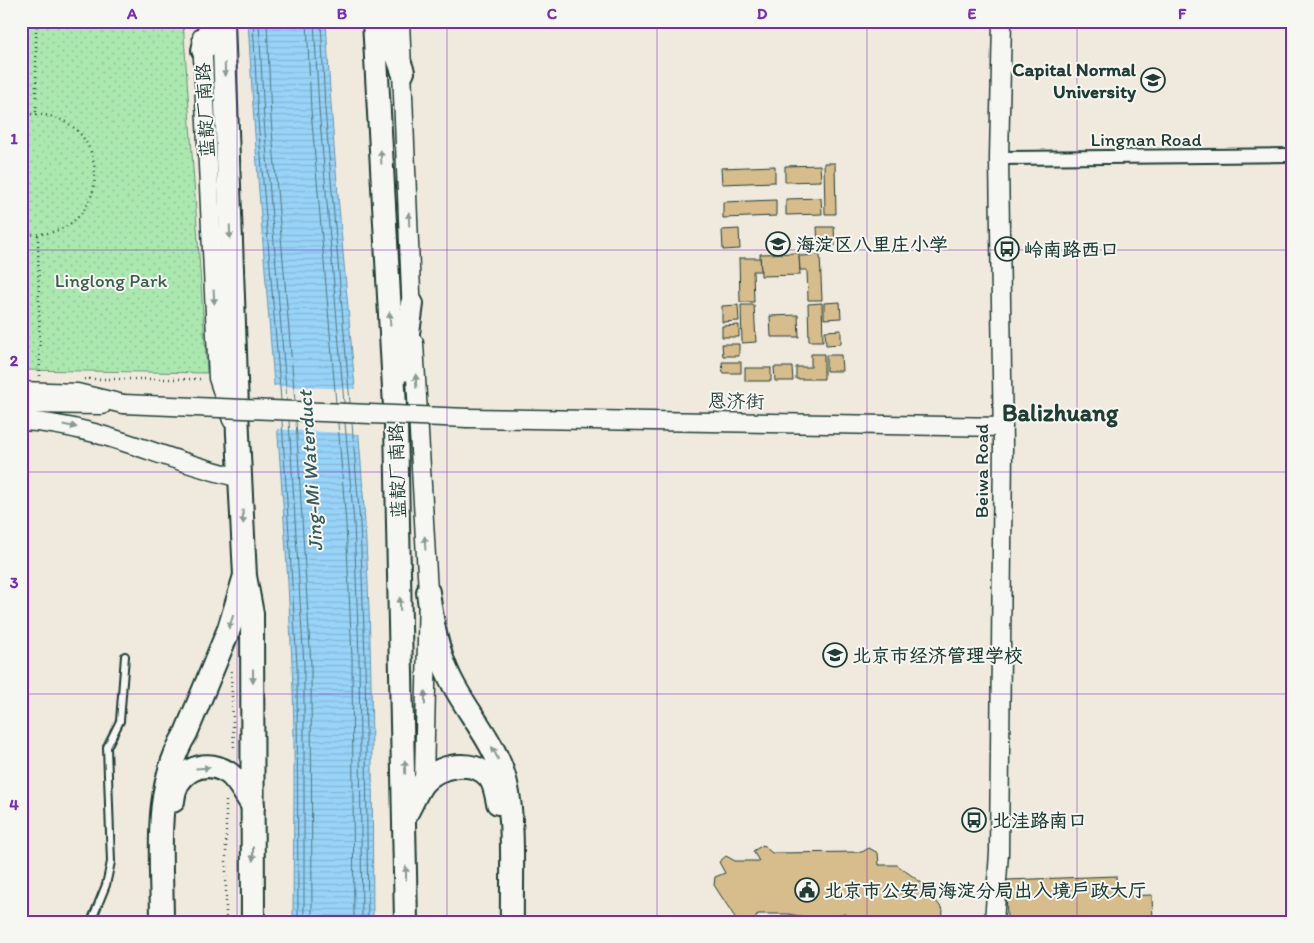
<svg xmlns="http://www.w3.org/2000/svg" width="1314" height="943" viewBox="0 0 1314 943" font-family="Itim,'LXGW WenKai TC',sans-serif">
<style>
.park{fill:url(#park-dots);stroke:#649272}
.water{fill:url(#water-rules);stroke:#6897aa}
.pier{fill:#f0eade}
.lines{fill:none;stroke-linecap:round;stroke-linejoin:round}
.shore{stroke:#4f7982;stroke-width:1}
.building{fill:#d7bc8c;stroke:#1f3d34}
.lane-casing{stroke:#1f3d34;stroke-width:10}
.street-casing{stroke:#1f3d34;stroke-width:16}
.secondary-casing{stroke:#1f3d34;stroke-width:21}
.highway-casing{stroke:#1f3d34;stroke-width:26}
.path{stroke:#1f3d34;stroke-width:2.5;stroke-dasharray:1 4;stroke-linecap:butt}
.lane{stroke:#f6f6f2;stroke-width:6}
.street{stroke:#f6f6f2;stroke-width:12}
.secondary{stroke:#f6f6f2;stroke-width:18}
.highway{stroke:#f6f6f2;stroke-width:22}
.secondary-bridge-casing{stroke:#1f3d34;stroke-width:21;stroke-linecap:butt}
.secondary-bridge{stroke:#f6f6f2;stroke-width:18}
.oneway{fill:#8a9a93}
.grid{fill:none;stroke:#7b2cbf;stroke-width:1;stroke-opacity:0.55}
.labels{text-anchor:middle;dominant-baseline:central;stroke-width:4;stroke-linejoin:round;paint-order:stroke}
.poi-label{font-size:19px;font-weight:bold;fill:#1f3d34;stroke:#f6f6f2;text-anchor:start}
.street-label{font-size:19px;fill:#1f3d34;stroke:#f6f6f2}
.park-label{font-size:19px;fill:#3b5f4d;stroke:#f6f6f2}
.water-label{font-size:20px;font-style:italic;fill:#375b5b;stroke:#f6f6f2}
.district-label{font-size:24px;font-weight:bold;fill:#1f3d34;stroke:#f6f6f2}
.neatline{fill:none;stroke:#7b2cbf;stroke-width:2}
.grid-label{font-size:16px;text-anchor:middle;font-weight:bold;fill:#7b2cbf}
</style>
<defs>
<pattern id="park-dots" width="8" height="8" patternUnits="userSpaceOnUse" patternTransform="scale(1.25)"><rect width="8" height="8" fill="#aae8b0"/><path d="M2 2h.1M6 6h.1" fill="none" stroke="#92c898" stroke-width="1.8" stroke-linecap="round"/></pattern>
<pattern id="water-rules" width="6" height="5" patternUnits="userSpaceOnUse" patternTransform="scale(1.25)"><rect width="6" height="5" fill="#98d3f8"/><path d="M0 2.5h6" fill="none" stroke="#83b6d5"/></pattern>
</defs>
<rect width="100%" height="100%" fill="#f0eade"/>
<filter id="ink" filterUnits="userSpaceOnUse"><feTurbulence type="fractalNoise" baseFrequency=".02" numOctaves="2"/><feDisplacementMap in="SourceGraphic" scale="10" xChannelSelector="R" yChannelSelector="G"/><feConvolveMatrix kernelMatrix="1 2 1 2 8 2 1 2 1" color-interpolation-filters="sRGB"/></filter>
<g filter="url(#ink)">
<polygon class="park" points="21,21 183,21 207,373 21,370"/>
<path class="water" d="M 248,21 L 326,21 C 334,189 355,355 365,523 C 373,656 372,789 373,922 L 293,922 C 293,836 296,749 292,663 C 283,449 259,236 248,21 Z"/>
<polygon class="pier" points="272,386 356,389 360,434 276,429"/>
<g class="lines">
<g class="shore">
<polyline points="253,21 258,120 281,400"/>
<polyline points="259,21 264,120 287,401"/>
<polyline points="267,21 271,119 295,401"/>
<polyline points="307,21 311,110 336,403"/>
<polyline points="314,21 319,109 344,403"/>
<polyline points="321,21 325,109 350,403"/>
<polyline points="282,420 297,665 298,922"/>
<polyline points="289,421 304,665 304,922"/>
<polyline points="296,421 311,665 312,922"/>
<polyline points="338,423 346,524 352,658 354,922"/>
<polyline points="345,423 354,523 359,657 362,922"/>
<polyline points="352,423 360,523 365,657 368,922"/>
</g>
</g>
<g class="building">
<polygon points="824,163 835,163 836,214 825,214"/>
<polygon points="820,165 821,181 785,182 785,166"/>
<polygon points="775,166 775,182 722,184 721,168"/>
<polygon points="821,198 822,214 786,215 786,199"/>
<polygon points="776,200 776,216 723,218 723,202"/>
<polygon points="817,227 834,227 835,246 818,247"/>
<polygon points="739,229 740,249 723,250 722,230"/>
<polygon points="799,253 800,275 761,276 760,254"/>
<polygon points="820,255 822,300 808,300 807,270 800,270 799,256"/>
<polygon points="739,258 760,258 761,271 753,271 754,302 740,302"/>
<polygon points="840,302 841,318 824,319 824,303"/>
<polygon points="822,303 823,341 809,341 808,304"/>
<polygon points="738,305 739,321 722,322 722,306"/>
<polygon points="741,305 754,305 756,342 742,343"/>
<polygon points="798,315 799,337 771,337 770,316"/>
<polygon points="739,325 739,337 722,337 722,326"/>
<polygon points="841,330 841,344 826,345 825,331"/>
<polygon points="722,344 739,344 739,356 723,356"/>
<polygon points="811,354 824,354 824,379 796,379 796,367 811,367"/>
<polygon points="826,355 841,355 842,371 826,371"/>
<polygon points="722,362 741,362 741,373 723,373"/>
<polygon points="774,367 792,367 793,381 775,381"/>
<rect x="745" y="368" width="26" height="13"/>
<polygon points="763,845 772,853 862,852 869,848 878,853 879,865 897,865 922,883 943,910 942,922 845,922 845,914 818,919 788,914 758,914 753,922 738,922 714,885 715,877 725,873 719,862 726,856 735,861 759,861 753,851"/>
<polygon points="1116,876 1117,896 1152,895 1153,922 1007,922 1006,880"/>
</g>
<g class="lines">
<g class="lane-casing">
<polyline id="lane" points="91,922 106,885 111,862 107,747 120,721 125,656"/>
</g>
<g class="street-casing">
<polyline id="street" points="999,158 1293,155"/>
</g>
<g class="secondary-casing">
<g id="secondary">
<polyline points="400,21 412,317"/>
<polyline points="202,37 218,378 232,420"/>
<polyline points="414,343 428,592 424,782"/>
<polyline points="21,391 77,393 123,404"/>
<polyline points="21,404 102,405"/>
<polyline points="468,418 1003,427"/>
<path d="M 21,421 C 99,424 166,462 241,478"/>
<polyline points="994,922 999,853 1003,446 999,158 1002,21"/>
</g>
</g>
<g class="highway-casing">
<g id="highway">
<polyline points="223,21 238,435 245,576 252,614 253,922"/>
<polyline points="374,21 396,425 406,922"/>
<polyline points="385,21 403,72"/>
<polyline points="203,50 212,21"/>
<polyline points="403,370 412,304"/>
<path d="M 428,592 C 432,622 437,652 451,680 C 467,712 492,739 503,773 C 516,811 511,880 512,922"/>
<path d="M 173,801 C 175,773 201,757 227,772 C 237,778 246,796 253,806"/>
<path d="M 406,814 C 412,804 416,792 423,783 C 437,765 474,758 490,778 C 495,785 496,794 498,803"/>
<path d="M 162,922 C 162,858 152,789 186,733 L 229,629 L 244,579"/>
</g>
</g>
<g class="path">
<polyline points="36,21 36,113"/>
<path d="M 21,115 C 118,102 121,245 21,234"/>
<polyline points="38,235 40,377"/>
<polyline points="84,379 204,379"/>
<polyline points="231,671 234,748"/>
<polyline points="226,922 226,797"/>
</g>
<use href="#lane" class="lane"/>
<use href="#street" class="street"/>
<use href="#secondary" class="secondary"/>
<use href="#highway" class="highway"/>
<g class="secondary-bridge-casing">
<polyline id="secondary-bridge" points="123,404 468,418"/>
</g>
<use href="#secondary-bridge" class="secondary-bridge"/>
</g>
<defs><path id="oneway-solid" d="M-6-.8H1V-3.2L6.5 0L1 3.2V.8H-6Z" transform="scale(1.25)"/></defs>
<g class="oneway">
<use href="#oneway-solid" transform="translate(225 70) rotate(88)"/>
<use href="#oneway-solid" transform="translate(381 157) rotate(-93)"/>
<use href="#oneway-solid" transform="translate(409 219) rotate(-92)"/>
<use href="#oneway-solid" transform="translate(230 232) rotate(88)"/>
<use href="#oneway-solid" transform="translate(214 297) rotate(87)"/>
<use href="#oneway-solid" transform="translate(390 319) rotate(-93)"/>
<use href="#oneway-solid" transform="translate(416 381) rotate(-93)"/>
<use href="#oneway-solid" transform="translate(70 426) rotate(11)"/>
<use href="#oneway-solid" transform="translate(243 517) rotate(87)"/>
<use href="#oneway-solid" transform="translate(425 543) rotate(-93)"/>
<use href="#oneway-solid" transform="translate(400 604) rotate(-91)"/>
<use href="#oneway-solid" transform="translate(231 622) rotate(108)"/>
<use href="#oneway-solid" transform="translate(253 676) rotate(90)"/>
<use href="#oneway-solid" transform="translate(425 698) rotate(-89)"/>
<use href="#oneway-solid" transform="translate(495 753) rotate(-117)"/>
<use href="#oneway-solid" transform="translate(405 767) rotate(-91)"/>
<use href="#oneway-solid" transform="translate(203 768) rotate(-4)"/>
<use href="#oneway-solid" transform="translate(253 854) rotate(90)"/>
<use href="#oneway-solid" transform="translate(406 873) rotate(-90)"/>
</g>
</g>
<path class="grid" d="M 237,21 L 237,922M 447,21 L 447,922M 657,21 L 657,922M 867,21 L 867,922M 1077,21 L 1077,922M 21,250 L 1293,250M 21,472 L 1293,472M 21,694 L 1293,694"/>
<defs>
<g id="university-ring" transform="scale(1.25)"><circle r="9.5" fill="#f6f6f2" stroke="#1f3d34" stroke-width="1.5"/><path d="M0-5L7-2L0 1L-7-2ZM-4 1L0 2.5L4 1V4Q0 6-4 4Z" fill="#1f3d34"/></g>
<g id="school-ring" transform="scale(1.25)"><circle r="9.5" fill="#f6f6f2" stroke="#1f3d34" stroke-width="1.5"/><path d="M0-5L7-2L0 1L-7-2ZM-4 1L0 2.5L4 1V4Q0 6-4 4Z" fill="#1f3d34"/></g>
<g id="bus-ring" transform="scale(1.25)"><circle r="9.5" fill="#f6f6f2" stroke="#1f3d34" stroke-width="1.5"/><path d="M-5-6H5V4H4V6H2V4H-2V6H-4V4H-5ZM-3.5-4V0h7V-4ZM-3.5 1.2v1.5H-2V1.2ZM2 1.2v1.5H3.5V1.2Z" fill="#1f3d34"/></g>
<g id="civic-ring" transform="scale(1.25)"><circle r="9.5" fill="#f6f6f2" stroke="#1f3d34" stroke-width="1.5"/><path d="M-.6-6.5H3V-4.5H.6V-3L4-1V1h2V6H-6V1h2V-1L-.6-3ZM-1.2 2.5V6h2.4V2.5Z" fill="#1f3d34"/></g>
</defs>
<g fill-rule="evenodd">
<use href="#university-ring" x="1153" y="80"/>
<use href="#school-ring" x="778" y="244"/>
<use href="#bus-ring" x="1007" y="249"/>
<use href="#university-ring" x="835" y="655"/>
<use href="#bus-ring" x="974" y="820"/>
<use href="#civic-ring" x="807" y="890"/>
</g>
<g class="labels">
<g class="poi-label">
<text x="1136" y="69" text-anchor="end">Capital Normal<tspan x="1136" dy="22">University</tspan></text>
<text x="796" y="244">海淀区八里庄小学</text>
<text x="1024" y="249">岭南路西口</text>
<text x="852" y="655">北京市经济管理学校</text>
<text x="992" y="820">北洼路南口</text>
<text x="824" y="890">北京市公安局海淀分局出入境户政大厅</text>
</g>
<g class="street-label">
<text transform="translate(205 110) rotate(-93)">蓝靛厂南路</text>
<text x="1146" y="139">Lingnan Road</text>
<text transform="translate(736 401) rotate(1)">恩济街</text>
<text transform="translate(397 471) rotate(-92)">蓝靛厂南路</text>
<text transform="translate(981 471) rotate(-90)">Beiwa Road</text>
</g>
<g class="park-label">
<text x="111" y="280">Linglong Park</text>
</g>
<g class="water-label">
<text transform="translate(310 471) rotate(-94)">Jing-Mi Waterduct</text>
</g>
<g class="district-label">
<text x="1060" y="412">Balizhuang</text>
</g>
</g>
<rect width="1314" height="943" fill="none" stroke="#f6f6f2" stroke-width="55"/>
<rect x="28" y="28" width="1258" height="888" class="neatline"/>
<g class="grid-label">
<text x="132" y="19">A</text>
<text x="342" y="19">B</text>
<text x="552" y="19">C</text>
<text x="762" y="19">D</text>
<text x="972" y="19">E</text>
<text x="1182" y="19">F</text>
<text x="14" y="144">1</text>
<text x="14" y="366">2</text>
<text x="14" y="588">3</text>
<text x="14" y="810">4</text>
</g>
</svg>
